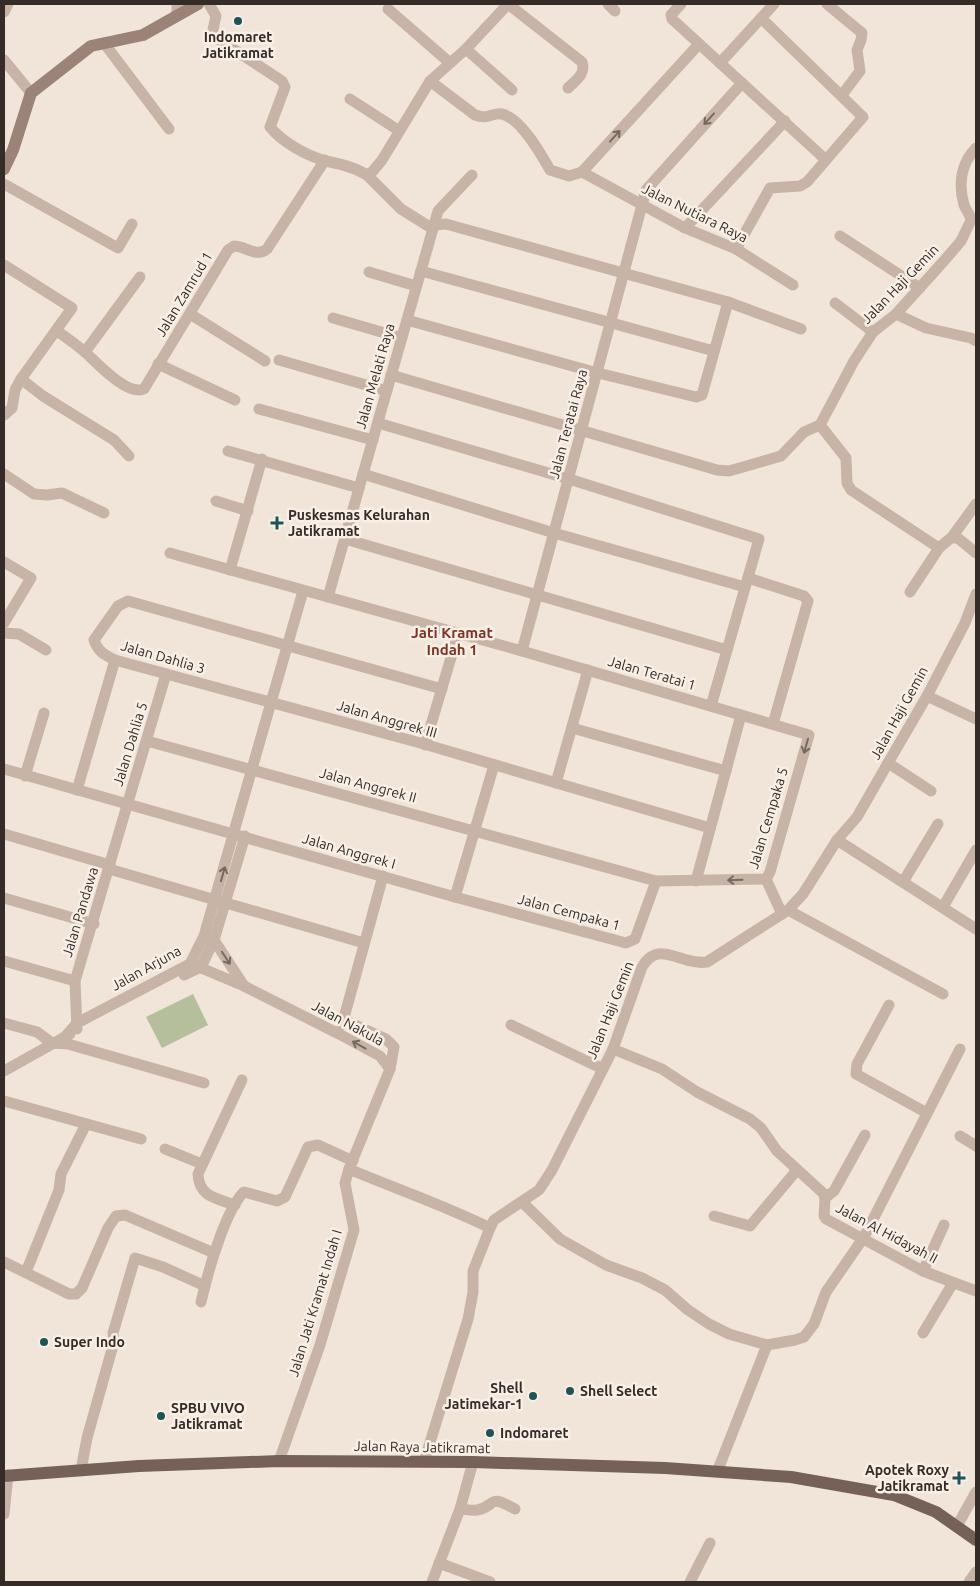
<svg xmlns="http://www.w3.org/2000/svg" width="980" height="1586" viewBox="0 0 980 1586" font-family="Ubuntu,sans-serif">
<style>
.green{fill:#b5bf9b}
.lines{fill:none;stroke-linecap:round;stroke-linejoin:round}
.street{stroke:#c8b4a7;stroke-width:11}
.secondary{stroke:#9c8378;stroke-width:12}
.primary{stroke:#766159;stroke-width:12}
.oneway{stroke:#776961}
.poi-dot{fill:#1e5455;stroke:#f8efe6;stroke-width:2}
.labels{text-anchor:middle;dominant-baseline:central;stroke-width:5;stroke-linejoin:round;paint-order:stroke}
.poi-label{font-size:14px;font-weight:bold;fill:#352b27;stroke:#f8efe6;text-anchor:start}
.street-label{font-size:14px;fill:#352b27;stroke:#f8efe6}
.neighbourhood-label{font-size:15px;font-weight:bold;fill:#813423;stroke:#f8efe6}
</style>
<rect width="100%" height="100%" fill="#f1e5da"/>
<polygon class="green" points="193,994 208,1025 162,1048 146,1017"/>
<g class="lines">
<g class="street">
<polyline points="177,4 177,15"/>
<path d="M 209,4 L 216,16 L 212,34 L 215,37 L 282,81 L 285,87 L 270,127 C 282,142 307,156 326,161 C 340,164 354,167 367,175 L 373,171 L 382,160 L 430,81 L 466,49 L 508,4"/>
<path d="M 508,4 L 582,62 C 586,74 576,80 568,88"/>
<polyline points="608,4 615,11"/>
<polyline points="681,4 671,15 672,19 825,159"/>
<polyline points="827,4 862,33 861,40 857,50 860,71 842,95"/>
<polyline points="388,9 450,63"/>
<polyline points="4,12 8,4"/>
<polyline points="104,43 169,129"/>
<polyline points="466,49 512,90"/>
<polyline points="4,60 31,93"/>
<polyline points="720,63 774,4"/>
<path d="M 430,81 L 475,115 C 488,120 492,112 502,114 C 521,118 541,154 550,170 L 569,176 L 582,172"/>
<polyline points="350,99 398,130"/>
<polyline points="582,172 685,228 736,249 793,285"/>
<polyline points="582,172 699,44"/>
<polyline points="367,175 401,209 433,229"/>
<polyline points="4,184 118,248 132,224"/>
<polyline points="685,228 785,121"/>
<polyline points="840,236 920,288"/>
<polyline points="736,249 770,188 800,186 807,182 863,117 761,18"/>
<polyline points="4,265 72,308 21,379 43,396 114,440 129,456"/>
<polyline points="421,271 714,351"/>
<polyline points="369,272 416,286"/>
<polyline points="728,302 801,329"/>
<polyline points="835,303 873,332"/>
<polyline points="190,314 265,361"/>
<polyline points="896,314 926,328 971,338 976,341"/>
<polyline points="333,318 402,338"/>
<polyline points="407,320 594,372 696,397 702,395 728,302 446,224 434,225"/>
<path d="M 57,331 C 67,338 77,345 86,353 C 97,363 127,396 144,389 L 228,250 L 234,246 C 246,246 256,258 267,249 L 325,160"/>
<polyline points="85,352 140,277"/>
<polyline points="279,360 387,391"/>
<polyline points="158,364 235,400"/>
<path d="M 391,375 L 717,470 L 729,471 L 781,456 L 804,432 L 820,425 L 854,361 L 873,332 L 896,314 L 943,262 L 961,241 L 971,220 C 970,214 966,210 964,205 C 958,184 961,163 976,148"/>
<polyline points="259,409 373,440"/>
<polyline points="4,415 12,408 15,390 21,379"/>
<polyline points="378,423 569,479 759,539 711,706"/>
<polyline points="820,425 846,458 847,483 851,490 939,548"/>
<polyline points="228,451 359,488"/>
<polyline points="4,474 34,494 47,495 62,493 104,513"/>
<polyline points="363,474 554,533 745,587"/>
<polyline points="216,501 248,511"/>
<polyline points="952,537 976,504"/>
<polyline points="345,539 727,650"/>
<polyline points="4,562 31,578 4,623"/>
<polyline points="230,570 262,459"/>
<polyline points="748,578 804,596 808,601 773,724"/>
<polyline points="910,592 939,548 952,537 959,539 976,553"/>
<polyline points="328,597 438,211 472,175"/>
<polyline points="4,633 19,634 46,650"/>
<polyline points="522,651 646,190 742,83"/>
<path d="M 442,689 L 128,601 L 118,606 L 94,640 C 98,652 105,655 115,660 L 424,744 L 710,828"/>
<polyline points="927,696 976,719"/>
<polyline points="572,728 726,771"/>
<polyline points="147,741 656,881"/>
<polyline points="425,745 458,634"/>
<polyline points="888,763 931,791"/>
<polyline points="4,769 455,897 626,943 635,939 656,881 766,879 770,872 809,735 522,651 170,553"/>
<polyline points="25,776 44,713"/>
<polyline points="556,783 588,670"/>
<polyline points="77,790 115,660"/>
<polyline points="4,834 110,865"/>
<polyline points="837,840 976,929"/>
<polyline points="109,869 364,943"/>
<polyline points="766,879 782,914"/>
<polyline points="696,881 741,715"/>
<polyline points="903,882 938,824"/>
<polyline points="455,897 494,765"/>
<polyline points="4,898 94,924"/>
<polyline points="943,907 976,850"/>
<polyline points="788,910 943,994"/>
<polyline points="208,938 214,940 244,986"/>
<polyline points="4,961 75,981"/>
<polyline points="194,965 244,986 339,1034 380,1056 390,1069"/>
<polyline points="184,975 201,967 214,940 245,836"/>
<polyline points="889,1005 857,1064 856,1074 927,1113"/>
<polyline points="4,1023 37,1032 52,1043 68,1044 204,1083"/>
<polyline points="342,1025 383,876"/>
<polyline points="511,1025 603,1069"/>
<polyline points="77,1029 75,981 166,674"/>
<polyline points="64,1038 77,1023 190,964 204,936 303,591"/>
<polyline points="613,1049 662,1069 697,1092 750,1119 761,1128 777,1151 823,1193 825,1198 824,1216 826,1219 923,1271 976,1291"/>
<polyline points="4,1071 70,1034"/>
<polyline points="4,1101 141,1139"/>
<polyline points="960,1136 976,1146"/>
<polyline points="165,1149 202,1164"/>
<path d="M 349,1169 C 396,1189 444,1205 490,1228"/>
<polyline points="825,1198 834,1191 865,1135"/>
<polyline points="522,1202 560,1239 606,1265 642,1278 665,1290 688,1310 709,1324 729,1334 767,1345 795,1340 804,1337 814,1324 826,1292 864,1237 960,1049"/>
<path d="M 235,1205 C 216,1198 199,1197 198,1174 L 242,1080"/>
<polyline points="714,1216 750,1226 797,1170"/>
<polyline points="4,1262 69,1294 76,1294 82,1288 108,1228 116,1216 125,1215 214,1253"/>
<polyline points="923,1271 944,1225"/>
<polyline points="26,1272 59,1190 61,1174 86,1124"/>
<polyline points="201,1302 205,1286"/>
<polyline points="923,1333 953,1283"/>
<polyline points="279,1461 320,1345 354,1230 345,1183 349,1169 390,1069 394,1047 386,1039 344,1020"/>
<path d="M 424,1462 L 468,1319 L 473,1292 L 473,1271 L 490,1228 L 494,1220 L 539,1190 L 552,1170 L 613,1049 L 642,967 C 659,938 681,966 707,962 L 788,910 L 803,894 L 837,840 L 857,817 L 888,763 L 927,696 L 965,623 L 976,594"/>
<path d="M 81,1470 L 87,1438 L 114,1342 L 113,1333 L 135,1258 L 163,1267 L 205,1286 C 211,1262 227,1208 244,1192 L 277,1201 L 285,1197 L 308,1147 L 318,1145 L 353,1161"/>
<polyline points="717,1472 767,1345"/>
<path d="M 460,1509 C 465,1509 471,1511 477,1510 C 498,1506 486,1493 515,1509"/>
<polyline points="4,1514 8,1475"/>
<polyline points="957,1526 976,1492"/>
<polyline points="439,1563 490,1582"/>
<polyline points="432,1582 460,1509 473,1462"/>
<polyline points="690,1582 710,1543"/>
<polyline points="969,1582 976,1572"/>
</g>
<polyline class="secondary" points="4,169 13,150 31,93 91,46 143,35 198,4"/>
<polyline class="primary" points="4,1476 139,1466 279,1461 473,1462 665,1468 791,1477 894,1495 936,1512 976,1540"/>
</g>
<defs><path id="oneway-shaft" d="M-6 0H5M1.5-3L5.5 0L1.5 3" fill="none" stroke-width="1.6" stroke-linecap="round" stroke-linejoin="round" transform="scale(1.25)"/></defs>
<g class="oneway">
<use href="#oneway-shaft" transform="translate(709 119) rotate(132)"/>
<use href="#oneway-shaft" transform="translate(615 136) rotate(-48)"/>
<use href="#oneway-shaft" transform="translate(806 746) rotate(106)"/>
<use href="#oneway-shaft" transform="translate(223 874) rotate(-74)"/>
<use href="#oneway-shaft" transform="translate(735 880) rotate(178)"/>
<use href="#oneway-shaft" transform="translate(226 958) rotate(57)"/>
<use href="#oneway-shaft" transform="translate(359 1045) rotate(-151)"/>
</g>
<g class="poi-dot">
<circle cx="238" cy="21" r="5"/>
<path d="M274.5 515.5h5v5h5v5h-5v5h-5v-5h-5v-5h5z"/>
<circle cx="44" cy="1342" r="5"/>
<circle cx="570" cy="1391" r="5"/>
<circle cx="533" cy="1396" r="5"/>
<circle cx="161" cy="1416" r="5"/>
<circle cx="490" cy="1433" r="5"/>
<path d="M956.5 1470.5h5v5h5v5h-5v5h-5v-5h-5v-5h5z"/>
</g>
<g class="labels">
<g class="poi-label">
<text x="238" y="37" text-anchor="middle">Indomaret<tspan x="238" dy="16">Jatikramat</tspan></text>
<text x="288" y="515">Puskesmas Kelurahan<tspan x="288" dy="16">Jatikramat</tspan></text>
<text x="54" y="1342">Super Indo</text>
<text x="523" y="1388" text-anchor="end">Shell<tspan x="523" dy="16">Jatimekar-1</tspan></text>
<text x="580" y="1391">Shell Select</text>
<text x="171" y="1408">SPBU VIVO<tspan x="171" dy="16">Jatikramat</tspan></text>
<text x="500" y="1433">Indomaret</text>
<text x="949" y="1470" text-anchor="end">Apotek Roxy<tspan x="949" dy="16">Jatikramat</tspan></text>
</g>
<g class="street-label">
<text transform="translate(695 213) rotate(26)">Jalan Nutiara Raya</text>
<text transform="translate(900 284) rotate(-46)">Jalan Haji Gemin</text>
<text transform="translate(184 294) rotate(-59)">Jalan Zamrud 1</text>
<text transform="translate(375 376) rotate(-74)">Jalan Melati Raya</text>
<text transform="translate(568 424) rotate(-75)">Jalan Teratai Raya</text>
<text transform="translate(163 657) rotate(16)">Jalan Dahlia 3</text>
<text transform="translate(652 673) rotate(16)">Jalan Teratai 1</text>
<text transform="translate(899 713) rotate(-61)">Jalan Haji Gemin</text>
<text transform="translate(387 719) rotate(16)">Jalan Anggrek III</text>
<text transform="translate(130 744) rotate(-73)">Jalan Dahlia 5</text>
<text transform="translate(368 785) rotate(15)">Jalan Anggrek II</text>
<text transform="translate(768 818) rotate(-73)">Jalan Cempaka 5</text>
<text transform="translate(349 851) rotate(16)">Jalan Anggrek I</text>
<text transform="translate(80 912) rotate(-73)">Jalan Pandawa</text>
<text transform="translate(569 912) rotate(15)">Jalan Cempaka 1</text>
<text transform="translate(146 968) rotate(-29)">Jalan Arjuna</text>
<text transform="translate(610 1010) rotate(-68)">Jalan Haji Gemin</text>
<text transform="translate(348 1023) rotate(28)">Jalan Nakula</text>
<text transform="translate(887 1233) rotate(28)">Jalan Al Hidayah II</text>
<text transform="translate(315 1303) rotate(-73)">Jalan Jati Kramat Indah I</text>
<text transform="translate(422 1447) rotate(1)">Jalan Raya Jatikramat</text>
</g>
<g class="neighbourhood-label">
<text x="452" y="632">Jati Kramat<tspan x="452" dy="17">Indah 1</tspan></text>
</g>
</g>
<rect width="980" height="1586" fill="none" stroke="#352b27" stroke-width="10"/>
</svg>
